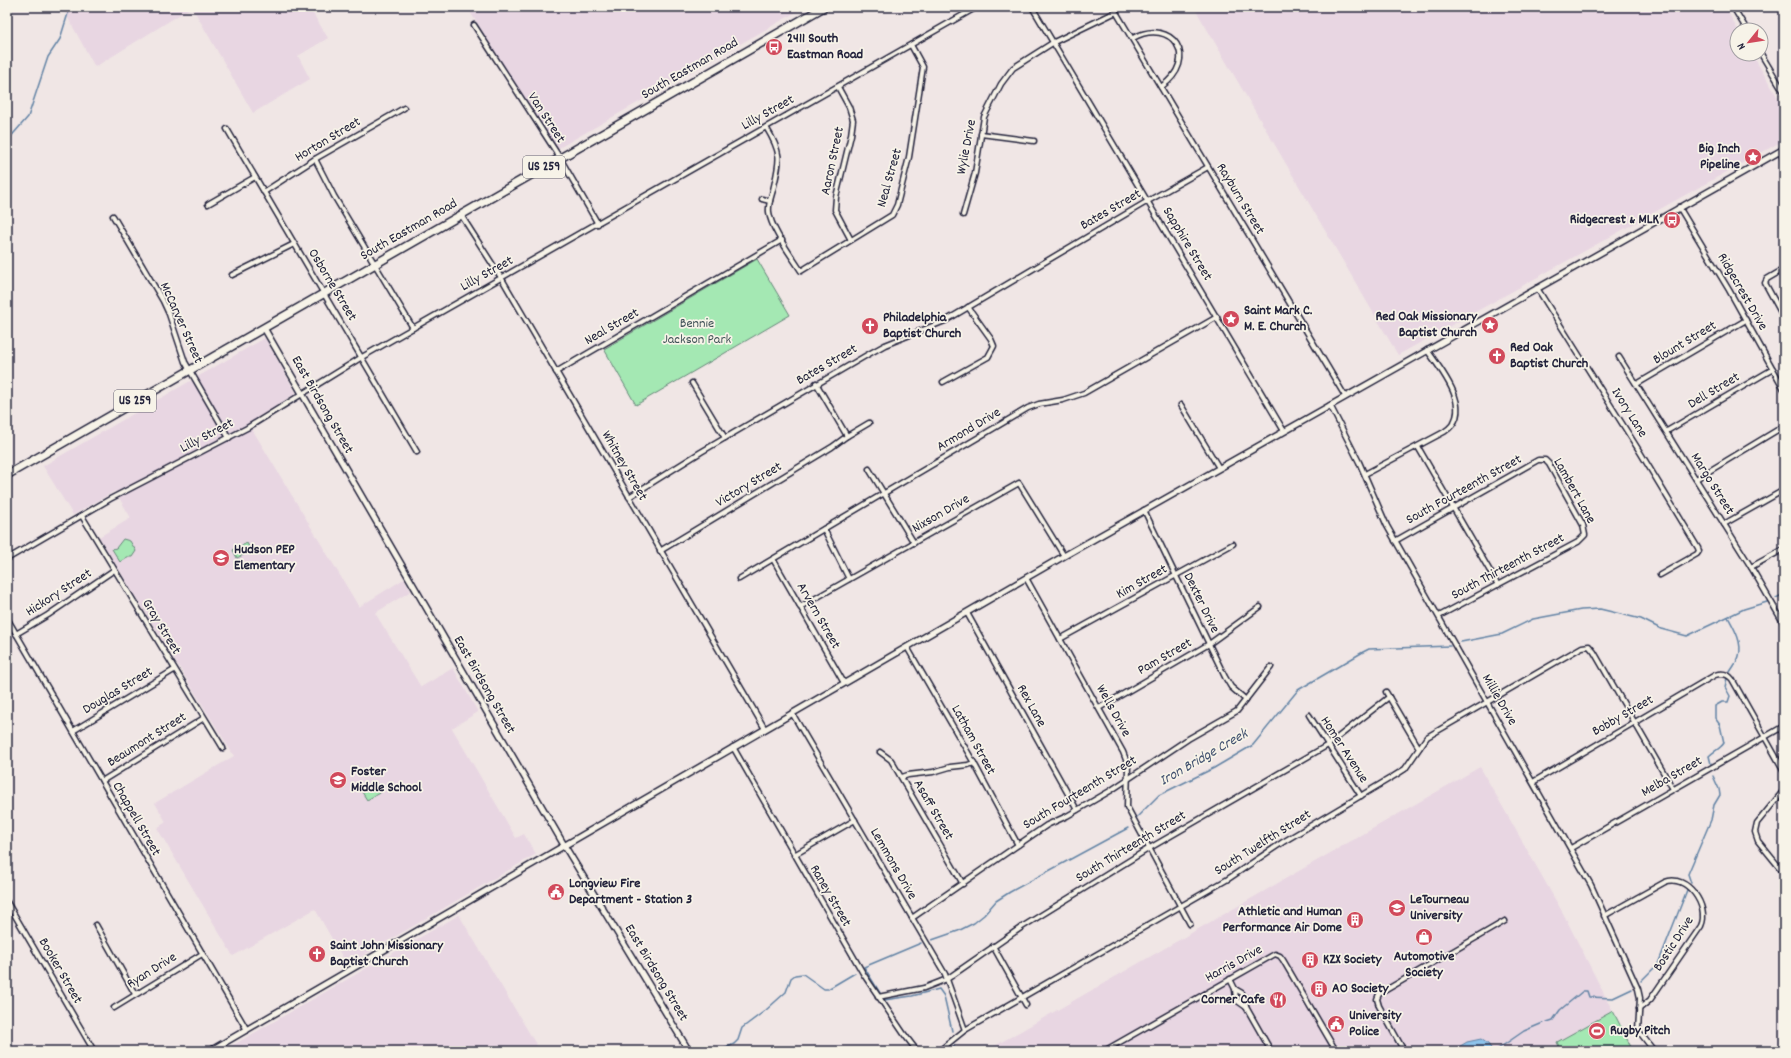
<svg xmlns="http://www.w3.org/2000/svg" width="1791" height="1058" viewBox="0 0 1791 1058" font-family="Dekko,sans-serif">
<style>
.built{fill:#e8d6e2}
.green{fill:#a4e8b3;stroke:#638577}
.water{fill:#8dc3eb;stroke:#6283a5}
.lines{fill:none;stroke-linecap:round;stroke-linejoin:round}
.stream{stroke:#6283a5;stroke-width:1.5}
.minor-casing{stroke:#22223b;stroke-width:7}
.tertiary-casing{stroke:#22223b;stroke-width:8}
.primary-casing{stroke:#22223b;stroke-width:10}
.minor{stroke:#f7f3e8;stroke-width:4}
.tertiary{stroke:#f7f3e8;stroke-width:5}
.primary{stroke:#f7f3e8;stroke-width:7}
.labels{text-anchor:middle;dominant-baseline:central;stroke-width:3.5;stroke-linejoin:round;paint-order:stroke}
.shield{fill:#f7f3e8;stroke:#62616f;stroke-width:1}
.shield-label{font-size:13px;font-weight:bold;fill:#22223b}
.poi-label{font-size:14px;font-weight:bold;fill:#22223b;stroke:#f7f3e8;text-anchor:start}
.street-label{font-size:14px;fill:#22223b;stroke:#f7f3e8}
.park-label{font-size:14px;fill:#425459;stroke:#f7f3e8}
.water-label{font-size:15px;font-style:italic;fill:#425270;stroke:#f7f3e8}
</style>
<rect width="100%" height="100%" fill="#f0e6e5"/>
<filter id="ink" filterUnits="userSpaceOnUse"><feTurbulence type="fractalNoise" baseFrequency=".025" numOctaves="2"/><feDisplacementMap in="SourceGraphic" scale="8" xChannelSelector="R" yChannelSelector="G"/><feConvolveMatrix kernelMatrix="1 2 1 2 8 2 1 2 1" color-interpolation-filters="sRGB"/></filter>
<g filter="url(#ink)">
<g class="built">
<polygon points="62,7 309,7 328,38 298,56 310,79 253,113 192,7 95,67"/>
<polygon points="467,7 805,7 557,149"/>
<polygon points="1194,7 1725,7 1738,30 1737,30 1737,54 1752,54 1784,108 1784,140 1398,355"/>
<polygon points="265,338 296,393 249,424 359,607 404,579 411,591 375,613 421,687 453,668 478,712 452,728 516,838 524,834 536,854 347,965 315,909 233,956 157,828 166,822 155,803 234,756 99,537 131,518 115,491 73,515 43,466"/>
<polygon points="1480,767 1564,915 1633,1051 986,1051"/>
<polygon points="459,915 540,1051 223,1051 334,987"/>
</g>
<g class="green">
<polygon points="757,259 790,315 636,405 604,349"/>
<polygon points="123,539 130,541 136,551 132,557 127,557 120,562 112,549 116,548"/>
<polygon points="247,543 251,551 237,558 233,550"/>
<polygon points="377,784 381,792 367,800 362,792"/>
<polygon points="1613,1011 1633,1051 1561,1051 1557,1042"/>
</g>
<polygon class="water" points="1481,1039 1488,1044 1493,1051 1452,1051 1467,1042"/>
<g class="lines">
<g class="stream">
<polyline points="7,141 28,117 48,57 60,39 70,7"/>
<polyline points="1776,598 1784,594"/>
<path d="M 1728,617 C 1734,628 1743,643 1739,656 C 1738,661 1733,667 1730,672"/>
<polyline points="1461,642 1502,634 1533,619 1581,610 1600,609 1641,619 1661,629 1687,636 1744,609 1767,602"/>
<path d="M 1711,764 L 1709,756 C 1714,751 1720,749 1724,743 L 1720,725 L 1715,718 L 1715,706 L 1722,702 L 1728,702 L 1730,696 L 1725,687 L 1727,678"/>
<polyline points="1136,818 1159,795 1214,768 1253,745 1298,690 1363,652 1369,649 1450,646"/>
<polyline points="1691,883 1688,874 1711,820 1714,805 1720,795 1719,789 1713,776"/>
<polyline points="932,940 958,931 974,923 984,915 996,901 1010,892 1128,828"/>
<polyline points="1641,981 1658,964 1687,890"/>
<polyline points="880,993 864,967 921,943"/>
<polyline points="884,1000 912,996 939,989 944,996 952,1031"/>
<polyline points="1547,1022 1553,1020 1560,1010 1583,991 1587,991 1589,997 1613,998 1632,989"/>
<polyline points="720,1051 734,1044 738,1040 742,1028 766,1010 786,992 791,978 795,975 803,974 824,989 828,989 855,973"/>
<polyline points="954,1051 954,1046"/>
<polyline points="1495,1051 1524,1031 1543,1023"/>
</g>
<g class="minor-casing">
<g id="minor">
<polyline points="1032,7 1284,431"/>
<polyline points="1733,7 1747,30"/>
<polyline points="474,25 560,158 598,224"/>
<path d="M 1133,38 C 1172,17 1201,59 1161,87"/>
<polyline points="1761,54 1784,92"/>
<polyline points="838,87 849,107 853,120 851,135 836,197 835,210 851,240"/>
<path d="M 766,127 C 783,155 780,160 773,190 C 771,197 768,205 769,212 C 771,229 791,255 801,271 L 892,215 L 897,205 L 909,157 L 923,67 L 911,45"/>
<polyline points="227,129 417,452"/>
<polyline points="981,134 1034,141"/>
<polyline points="1780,152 1784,160"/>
<polyline points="315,159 334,196 413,328"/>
<polyline points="264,192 315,159 404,108"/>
<polyline points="762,199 770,201"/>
<polyline points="208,204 255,177"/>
<polyline points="1679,207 1729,290 1784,389"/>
<polyline points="461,215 502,279 765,729"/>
<polyline points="963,215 975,173 984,117 1001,84 1013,68 1054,42 1116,12 1345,396"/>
<polyline points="113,216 163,301 169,314 185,362 229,438"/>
<polyline points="1784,269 1767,279 1765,283 1784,318"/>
<polyline points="232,275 294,244"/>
<polyline points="1537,288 1640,452 1698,548 1699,551 1697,554 1660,575"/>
<polyline points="1619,357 1751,567 1784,624"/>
<polyline points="556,372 782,240"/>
<polyline points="943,382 988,357 994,346 991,339 968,307"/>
<polyline points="692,383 725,438"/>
<polyline points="816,383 847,436"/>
<polyline points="1637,384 1746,320"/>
<polyline points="1181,405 1219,468"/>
<polyline points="1330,405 1359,462 1387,526 1591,885 1638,989 1640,998 1638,1030 1654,1051"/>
<polyline points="1667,431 1773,369"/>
<polyline points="1418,447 1498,585"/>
<polyline points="869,469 914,543"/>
<path d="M 1365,474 L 1444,432 C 1476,412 1442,371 1427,350"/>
<polyline points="1696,479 1784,426"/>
<polyline points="629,497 701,452 867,355 885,345 945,321 1148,201 1208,167"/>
<polyline points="1144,510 1225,677 1231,687 1246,700"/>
<polyline points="82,516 223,748"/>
<polyline points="1724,524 1784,490"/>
<polyline points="824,529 849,579"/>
<polyline points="1395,541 1538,460 1545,460 1549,464 1583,525 1585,535 1578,542 1439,616"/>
<polyline points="660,551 832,447 847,436 869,423"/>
<polyline points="7,559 110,499 247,428 362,357 977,7"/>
<polyline points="773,559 844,683"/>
<polyline points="1751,567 1784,549"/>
<polyline points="1026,578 1123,752 1128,765 1127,807 1190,924"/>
<polyline points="739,579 1028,408 1039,404 1063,400 1084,393 1217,317"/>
<polyline points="800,607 1019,483 1064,556"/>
<polyline points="967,613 1077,810"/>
<polyline points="7,618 247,1030"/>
<polyline points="16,634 48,615 114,570"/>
<polyline points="1060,639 1233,544"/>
<polyline points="907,647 974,763 1018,845"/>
<polyline points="1386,692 1419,748"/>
<polyline points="1099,708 1209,644 1260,607"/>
<polyline points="792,713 945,974 965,1030"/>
<polyline points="1309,715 1361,796"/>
<polyline points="73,731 174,670"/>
<polyline points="733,747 864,975 904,1034 917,1051"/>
<polyline points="880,752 891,760 963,884"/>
<polyline points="902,777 908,775 933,772 950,767 968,765 974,763"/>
<polyline points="102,781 204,718"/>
<path d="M 1533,782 L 1715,675 C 1721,673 1727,673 1732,679 L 1784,771"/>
<polyline points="1784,790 1757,823 1755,832 1758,841 1784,873"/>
<polyline points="1571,848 1784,726"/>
<polyline points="794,855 855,820"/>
<polyline points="7,902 94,1051"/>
<path d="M 1604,916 L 1665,882 C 1687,873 1710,907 1701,926 L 1650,1000 L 1639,1009"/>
<polyline points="912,918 1047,825 1067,816 1110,791 1188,739 1237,711 1271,667"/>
<polyline points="96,925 135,994"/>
<polyline points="993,946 1026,1005"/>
<polyline points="1230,979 1235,989 1242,993 1245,998 1246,1007 1271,1051"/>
<polyline points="1235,989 1236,1000 1246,1007"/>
<polyline points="878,997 924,988 947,979 1022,927 1148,849 1328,745 1389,697"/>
<polyline points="114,1008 202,954"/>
<polyline points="939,1051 965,1030 1228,879 1283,842 1394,776 1405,769 1427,737 1582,647 1589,646 1594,652 1673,789"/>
<polyline points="1104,1051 1275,954 1280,956 1283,960 1336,1051"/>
<polyline points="1404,1051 1379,1006 1377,999 1379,994 1505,921"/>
</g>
</g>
<g class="tertiary-casing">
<g id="tertiary">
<polyline points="264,328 564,845 689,1051"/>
<polyline points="210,1051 1064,556 1784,149"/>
</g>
</g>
<g class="primary-casing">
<polyline id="primary" points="7,475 824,7"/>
</g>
<use href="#minor" class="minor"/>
<use href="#tertiary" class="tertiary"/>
<use href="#primary" class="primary"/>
</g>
</g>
<defs>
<g id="bus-disc" transform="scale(0.9)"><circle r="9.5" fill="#d1495b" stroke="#f7f3e8"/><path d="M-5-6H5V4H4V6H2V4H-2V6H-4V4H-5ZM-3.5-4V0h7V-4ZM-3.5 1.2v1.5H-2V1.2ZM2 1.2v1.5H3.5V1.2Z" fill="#fff"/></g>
<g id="sight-disc" transform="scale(0.9)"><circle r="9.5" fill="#d1495b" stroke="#f7f3e8"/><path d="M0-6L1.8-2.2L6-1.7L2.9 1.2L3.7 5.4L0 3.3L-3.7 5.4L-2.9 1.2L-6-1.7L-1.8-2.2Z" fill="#fff"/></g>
<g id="church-disc" transform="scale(0.9)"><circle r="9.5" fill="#d1495b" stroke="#f7f3e8"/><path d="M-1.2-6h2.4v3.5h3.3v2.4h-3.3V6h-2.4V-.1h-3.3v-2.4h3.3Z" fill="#fff"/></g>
<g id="school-disc" transform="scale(0.9)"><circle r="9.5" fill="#d1495b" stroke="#f7f3e8"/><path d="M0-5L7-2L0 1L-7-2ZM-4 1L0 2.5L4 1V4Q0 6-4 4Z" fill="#fff"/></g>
<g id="civic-disc" transform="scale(0.9)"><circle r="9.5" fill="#d1495b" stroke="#f7f3e8"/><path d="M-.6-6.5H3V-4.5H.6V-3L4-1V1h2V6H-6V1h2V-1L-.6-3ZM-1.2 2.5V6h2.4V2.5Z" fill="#fff"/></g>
<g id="university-disc" transform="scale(0.9)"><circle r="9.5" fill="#d1495b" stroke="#f7f3e8"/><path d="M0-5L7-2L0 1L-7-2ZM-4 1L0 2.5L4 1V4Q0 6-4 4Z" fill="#fff"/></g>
<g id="building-disc" transform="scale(0.9)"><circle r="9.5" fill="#d1495b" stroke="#f7f3e8"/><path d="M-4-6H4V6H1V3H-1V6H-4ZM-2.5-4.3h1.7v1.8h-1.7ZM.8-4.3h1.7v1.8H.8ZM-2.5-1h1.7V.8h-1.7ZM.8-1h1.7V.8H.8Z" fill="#fff"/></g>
<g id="shop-disc" transform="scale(0.9)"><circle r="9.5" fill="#d1495b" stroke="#f7f3e8"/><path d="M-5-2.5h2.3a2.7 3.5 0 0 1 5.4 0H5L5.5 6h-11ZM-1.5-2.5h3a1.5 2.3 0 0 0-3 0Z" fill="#fff"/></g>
<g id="restaurant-disc" transform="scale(0.9)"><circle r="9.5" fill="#d1495b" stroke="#f7f3e8"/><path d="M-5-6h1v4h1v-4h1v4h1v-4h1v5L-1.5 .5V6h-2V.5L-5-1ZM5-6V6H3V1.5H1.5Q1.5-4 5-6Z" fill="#fff"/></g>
<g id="stadium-disc" transform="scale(0.9)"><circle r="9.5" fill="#d1495b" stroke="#f7f3e8"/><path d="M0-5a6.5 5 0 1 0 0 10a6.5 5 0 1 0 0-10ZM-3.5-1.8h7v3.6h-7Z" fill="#fff"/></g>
</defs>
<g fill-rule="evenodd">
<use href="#bus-disc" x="774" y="47"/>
<use href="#sight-disc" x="1753" y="157"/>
<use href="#bus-disc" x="1672" y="220"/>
<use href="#sight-disc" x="1231" y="319"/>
<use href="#sight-disc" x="1490" y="325"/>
<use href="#church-disc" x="870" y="326"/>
<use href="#church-disc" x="1497" y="356"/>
<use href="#school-disc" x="221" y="558"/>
<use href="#school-disc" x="338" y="780"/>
<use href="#civic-disc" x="556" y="892"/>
<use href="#university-disc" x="1397" y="908"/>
<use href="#building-disc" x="1355" y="920"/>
<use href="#shop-disc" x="1424" y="937"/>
<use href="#church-disc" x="317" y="954"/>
<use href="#building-disc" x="1310" y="960"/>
<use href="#building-disc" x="1319" y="989"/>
<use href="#restaurant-disc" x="1278" y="1000"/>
<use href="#civic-disc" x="1336" y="1024"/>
<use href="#stadium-disc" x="1597" y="1031"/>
</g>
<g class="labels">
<g class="shield">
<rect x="523" y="156" width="42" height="22" rx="3"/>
<rect x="114" y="390" width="42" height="22" rx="3"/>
</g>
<g class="shield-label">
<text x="544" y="167">US 259</text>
<text x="135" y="401">US 259</text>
</g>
<g class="poi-label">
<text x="787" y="39">2411 South<tspan x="787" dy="16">Eastman Road</tspan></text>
<text x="1740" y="149" text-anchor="end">Big Inch<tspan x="1740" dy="16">Pipeline</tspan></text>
<text x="1659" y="220" text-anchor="end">Ridgecrest &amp; MLK</text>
<text x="1244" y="311">Saint Mark C.<tspan x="1244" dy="16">M. E. Church</tspan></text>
<text x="1477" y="317" text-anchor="end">Red Oak Missionary<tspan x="1477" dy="16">Baptist Church</tspan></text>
<text x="883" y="318">Philadelphia<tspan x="883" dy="16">Baptist Church</tspan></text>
<text x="1510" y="348">Red Oak<tspan x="1510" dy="16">Baptist Church</tspan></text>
<text x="234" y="550">Hudson PEP<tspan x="234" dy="16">Elementary</tspan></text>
<text x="351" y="772">Foster<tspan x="351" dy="16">Middle School</tspan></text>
<text x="569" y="884">Longview Fire<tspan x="569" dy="16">Department - Station 3</tspan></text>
<text x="1410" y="900">LeTourneau<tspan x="1410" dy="16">University</tspan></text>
<text x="1342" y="912" text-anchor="end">Athletic and Human<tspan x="1342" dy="16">Performance Air Dome</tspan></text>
<text x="330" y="946">Saint John Missionary<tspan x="330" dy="16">Baptist Church</tspan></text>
<text x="1424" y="957" text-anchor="middle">Automotive<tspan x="1424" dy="16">Society</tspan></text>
<text x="1323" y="960">KZX Society</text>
<text x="1332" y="989">AO Society</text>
<text x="1265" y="1000" text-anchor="end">Corner Cafe</text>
<text x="1349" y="1016">University<tspan x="1349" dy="16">Police</tspan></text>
<text x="1610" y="1031">Rugby Pitch</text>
</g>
<g class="street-label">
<text transform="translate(690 69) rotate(-30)">South Eastman Road</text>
<text transform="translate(768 113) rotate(-29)">Lilly Street</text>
<text transform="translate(546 118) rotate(57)">Van Street</text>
<text transform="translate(328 140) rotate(-31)">Horton Street</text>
<text transform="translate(967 147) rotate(-79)">Wylie Drive</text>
<text transform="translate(833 161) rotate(-78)">Aaron Street</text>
<text transform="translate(890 178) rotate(-74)">Neal Street</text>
<text transform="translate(1240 199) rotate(59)">Rayburn Street</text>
<text transform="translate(1111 210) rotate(-30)">Bates Street</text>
<text transform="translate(409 230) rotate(-30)">South Eastman Road</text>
<text transform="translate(1187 244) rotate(59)">Sapphire Street</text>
<text transform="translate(487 274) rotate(-29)">Lilly Street</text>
<text transform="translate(332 285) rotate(59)">Osborne Street</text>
<text transform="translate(1742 292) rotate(60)">Ridgecrest Drive</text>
<text transform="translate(181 323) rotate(66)">McCarver Street</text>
<text transform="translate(612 327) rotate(-30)">Neal Street</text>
<text transform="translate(1685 343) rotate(-31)">Blount Street</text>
<text transform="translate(827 365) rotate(-30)">Bates Street</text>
<text transform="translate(1714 391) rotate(-31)">Dell Street</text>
<text transform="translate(322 405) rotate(60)">East Birdsong Street</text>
<text transform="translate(1629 413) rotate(58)">Ivory Lane</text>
<text transform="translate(969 430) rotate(-31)">Armond Drive</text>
<text transform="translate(207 436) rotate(-28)">Lilly Street</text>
<text transform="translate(624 466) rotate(60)">Whitney Street</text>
<text transform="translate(1712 484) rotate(58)">Margo Street</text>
<text transform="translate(749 485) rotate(-31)">Victory Street</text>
<text transform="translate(1464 490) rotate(-29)">South Fourteenth Street</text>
<text transform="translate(1574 491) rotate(61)">Lambert Lane</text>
<text transform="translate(941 514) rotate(-30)">Nixson Drive</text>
<text transform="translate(1508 567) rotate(-28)">South Thirteenth Street</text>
<text transform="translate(1142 582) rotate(-29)">Kim Street</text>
<text transform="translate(59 593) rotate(-33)">Hickory Street</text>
<text transform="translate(1201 603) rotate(64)">Dexter Drive</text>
<text transform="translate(818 616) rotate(60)">Arvern Street</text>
<text transform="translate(161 627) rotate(59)">Gray Street</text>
<text transform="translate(1165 657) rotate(-30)">Pam Street</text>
<text transform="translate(484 685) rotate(60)">East Birdsong Street</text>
<text transform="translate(118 691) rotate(-31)">Douglas Street</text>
<text transform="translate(1499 700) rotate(60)">Millie Drive</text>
<text transform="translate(1031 706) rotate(61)">Rex Lane</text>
<text transform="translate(1113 711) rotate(61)">Wells Drive</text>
<text transform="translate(1623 716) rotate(-30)">Bobby Street</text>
<text transform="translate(147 740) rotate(-32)">Beaumont Street</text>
<text transform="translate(973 740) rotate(61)">Latham Street</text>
<text transform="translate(1344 750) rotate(57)">Homer Avenue</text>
<text transform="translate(1672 777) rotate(-30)">Melba Street</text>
<text transform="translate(1080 793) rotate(-31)">South Fourteenth Street</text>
<text transform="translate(933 810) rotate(60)">Asaff Street</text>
<text transform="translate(136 819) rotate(60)">Chappell Street</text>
<text transform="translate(1263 843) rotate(-32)">South Twelfth Street</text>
<text transform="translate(1131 847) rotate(-31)">South Thirteenth Street</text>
<text transform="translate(893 864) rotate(60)">Lemmons Drive</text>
<text transform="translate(830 896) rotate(60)">Raney Street</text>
<text transform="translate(1674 944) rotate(-57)">Bostic Drive</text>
<text transform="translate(1234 964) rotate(-29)">Harris Drive</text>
<text transform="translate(60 971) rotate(60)">Booker Street</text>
<text transform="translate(152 971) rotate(-32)">Ryan Drive</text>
<text transform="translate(656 973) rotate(59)">East Birdsong Street</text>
</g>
<g class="park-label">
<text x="697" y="324">Bennie<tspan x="697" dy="16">Jackson Park</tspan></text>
</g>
<g class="water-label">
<text transform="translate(1204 758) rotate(-30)">Iron Bridge Creek</text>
</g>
</g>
<rect width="1791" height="1058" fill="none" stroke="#f7f3e8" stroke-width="24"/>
<rect x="12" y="12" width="1767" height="1034" fill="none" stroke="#22223b" stroke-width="1.5" filter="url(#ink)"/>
<g transform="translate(1749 42) rotate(240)"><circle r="19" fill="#f7f3e8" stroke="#a29fa3"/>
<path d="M0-3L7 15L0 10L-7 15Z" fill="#d1495b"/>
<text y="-6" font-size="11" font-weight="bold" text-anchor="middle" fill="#22223b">N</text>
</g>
</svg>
